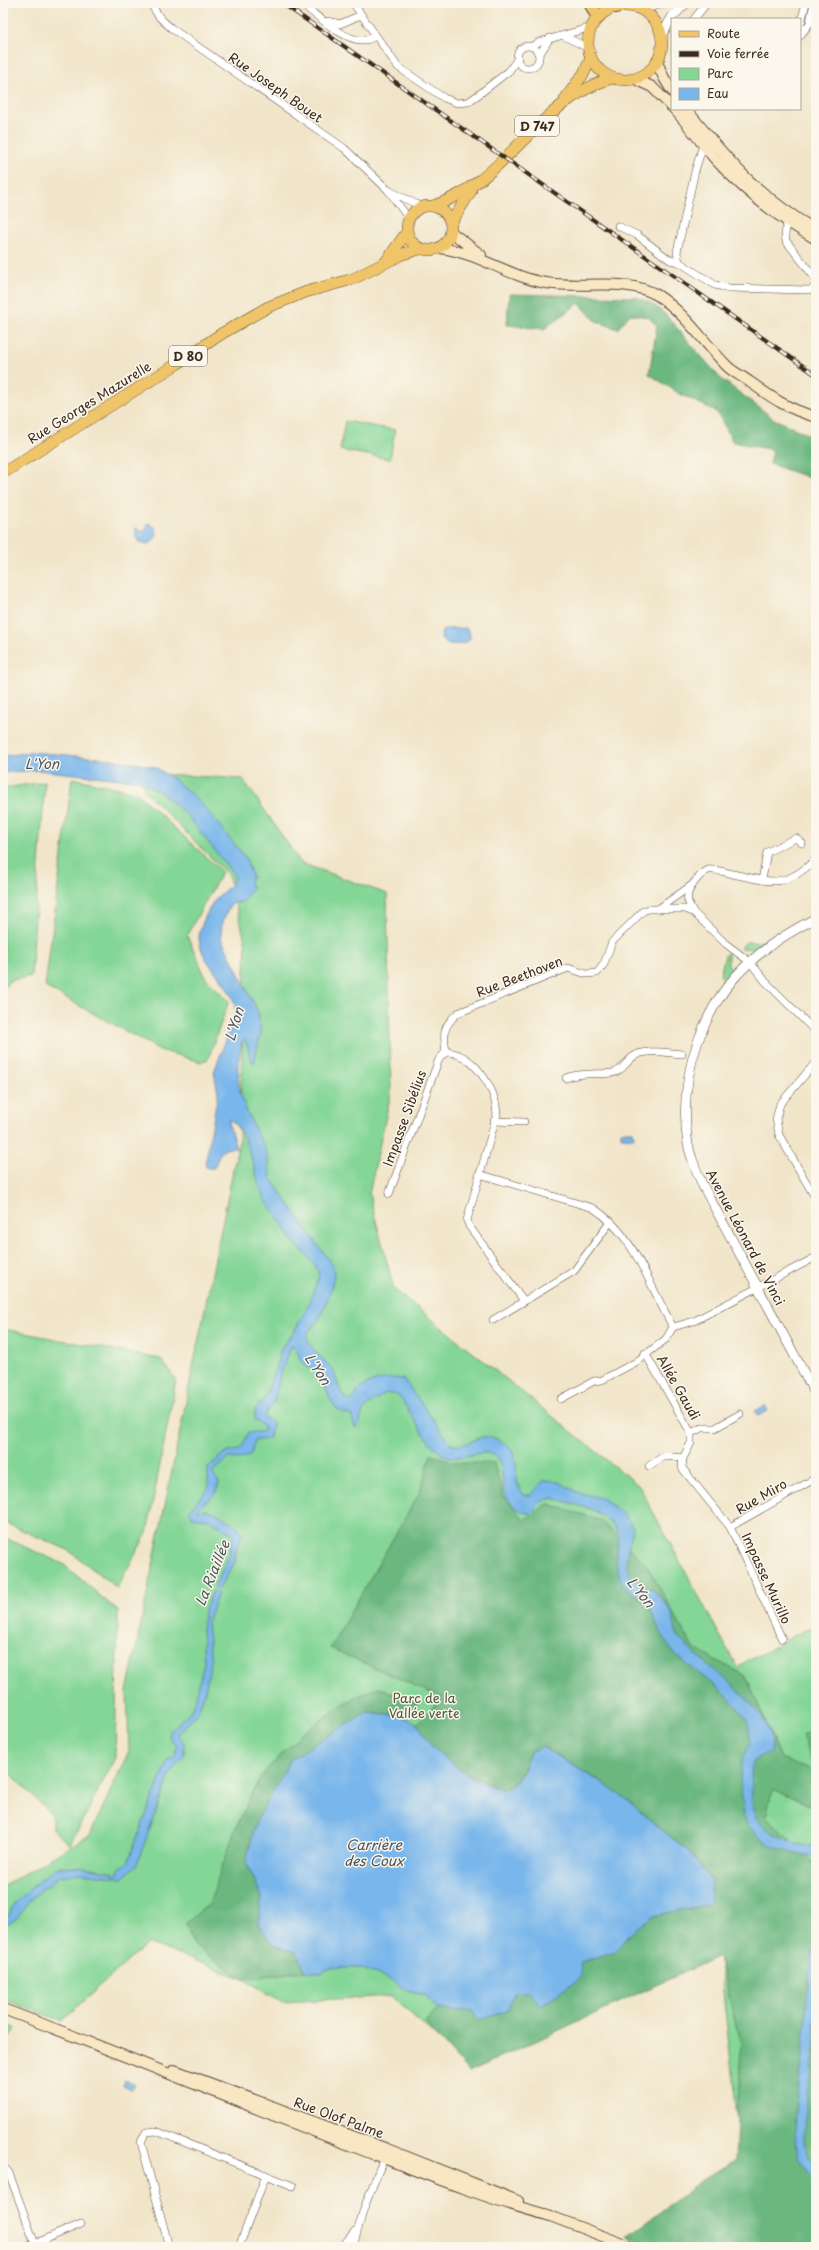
<svg xmlns="http://www.w3.org/2000/svg" width="819" height="2250" viewBox="0 0 819 2250" font-family="'Playpen Sans',sans-serif">
<style>
.green{fill:#84d697;stroke:#60805a}
.forest{fill:#6bb780;stroke:#53704f}
.water{fill:#78b6eb;stroke:#5a7084}
.lines{fill:none;stroke-linecap:round;stroke-linejoin:round}
.stream{stroke:#78b6eb;stroke-width:2.5}
.minor-casing{stroke:#564638;stroke-width:8}
.tertiary-casing{stroke:#564638;stroke-width:10}
.secondary-casing{stroke:#564638;stroke-width:12}
.primary-casing{stroke:#564638;stroke-width:12}
.trunk-casing{stroke:#564638;stroke-width:14}
.minor{stroke:#fff;stroke-width:7}
.tertiary{stroke:#fff;stroke-width:9}
.secondary{stroke:#f9e7c3;stroke-width:10}
.primary{stroke:#f0c469;stroke-width:11}
.trunk{stroke:#f0c469;stroke-width:12}
.rail-casing{stroke:#3b2a1e;stroke-width:4}
.rail{stroke:#fbf7ec;stroke-width:2.5;stroke-dasharray:8;stroke-linecap:butt}
.labels{text-anchor:middle;dominant-baseline:central;stroke-width:3;stroke-linejoin:round;paint-order:stroke}
.shield{fill:#fbf7ec;stroke:#75685c;stroke-width:1}
.shield-label{font-size:12px;font-weight:bold;fill:#3b2a1e}
.street-label{font-size:13px;fill:#3b2a1e;stroke:#fbf7ec}
.park-label{font-size:13px;fill:#4d553c;stroke:#fbf7ec}
.water-label{font-size:14px;font-style:italic;fill:#4d545c;stroke:#fbf7ec}
</style>
<rect width="100%" height="100%" fill="#fbf7ec"/>
<filter id="ink" filterUnits="userSpaceOnUse"><feTurbulence type="fractalNoise" baseFrequency=".025" numOctaves="2"/><feDisplacementMap in="SourceGraphic" scale="8" xChannelSelector="R" yChannelSelector="G"/><feConvolveMatrix kernelMatrix="1 2 1 2 8 2 1 2 1" color-interpolation-filters="sRGB"/></filter>
<filter id="wash" filterUnits="userSpaceOnUse"><feTurbulence type="fractalNoise" baseFrequency=".012" numOctaves="4" result="noise"/><feDisplacementMap in="SourceGraphic" scale="16" xChannelSelector="R" yChannelSelector="G"/><feGaussianBlur stdDeviation="0.9" result="paint"/><feColorMatrix in="noise" values="0 0 0 0 0 0 0 0 0 0 0 0 0 0 0 0 0 1.4 0 .05"/><feComposite in="paint" operator="in"/></filter>
<g filter="url(#wash)">
<rect width="100%" height="100%" fill="#f1e5c9"/>
<g class="green">
<polygon points="345,421 395,430 390,459 340,450"/>
<polygon points="144,773 243,779 301,863 387,894 391,1093 369,1194 394,1289 639,1486 737,1667 816,1624 816,2247 742,2161 719,1956 470,2067 391,1996 283,2002 243,1979 148,1943 61,2021 3,1999 3,1886 90,1835 129,1751 127,1692 239,1141 246,944 228,875 144,790"/>
<polygon points="72,778 136,792 222,872 187,935 206,978 229,1001 208,1059 201,1062 160,1050 45,987"/>
<polygon points="45,782 31,976 9,981 3,990 3,788"/>
<polygon points="772,936 755,949 741,948 746,942 759,942"/>
<polygon points="728,953 728,964 732,968 723,978 720,975 725,955"/>
<polygon points="3,1329 161,1359 176,1380 147,1533 117,1588 68,1550 3,1522"/>
<polygon points="3,1537 63,1564 118,1611 115,1758 70,1845 52,1829 52,1816 3,1765"/>
<polygon points="3,2022 16,2028 3,2046"/>
</g>
<g class="forest">
<polygon points="509,294 636,297 651,303 665,314 720,378 774,419 816,438 816,480 770,464 773,450 733,442 717,412 680,394 649,374 657,326 648,317 630,314 618,329 596,321 579,303 544,329 507,325"/>
<polygon points="431,1454 458,1463 494,1463 503,1495 524,1520 548,1504 600,1520 646,1564 693,1648 746,1676 781,1758 815,1772 802,1736 813,1729 816,1733 816,1808 773,1789 766,1816 816,1866 816,1906 813,1920 816,1966 816,2247 653,2247 626,2237 710,2175 735,2160 741,2046 719,1956 469,2072 425,2023 438,2009 454,2011 473,2009 480,2020 514,1993 529,1991 541,2005 581,1962 616,1951 629,1934 652,1916 710,1904 692,1855 614,1790 543,1747 530,1752 520,1776 510,1787 499,1789 450,1764 433,1747 416,1724 442,1698 330,1648 420,1492"/>
<polygon points="378,1687 419,1704 401,1718 367,1712 246,1861 262,1897 258,1923 275,1946 296,1952 306,1971 243,1979 193,1945 186,1923 209,1904 236,1827 261,1776 299,1736 346,1702"/>
</g>
<g class="water">
<polygon points="148,523 156,528 157,535 151,543 147,544 138,541 135,532 136,528 142,531 146,530"/>
<path d="M 466,628 C 479,644 459,645 448,644 L 441,638 L 442,631 L 446,629 Z"/>
<path d="M 32,752 L 111,759 L 155,767 L 175,780 L 198,800 L 245,857 L 253,878 L 251,877 L 250,886 L 253,887 L 243,902 L 234,903 L 230,906 L 222,922 L 221,938 L 258,1012 L 261,1033 L 254,1063 L 251,1060 L 246,1041 L 244,1040 L 242,1042 L 238,1064 L 239,1089 L 248,1115 L 267,1153 L 271,1179 L 333,1266 C 337,1281 325,1305 319,1319 C 315,1326 308,1329 307,1337 C 310,1351 324,1358 332,1369 C 338,1379 338,1392 347,1400 L 352,1400 C 355,1397 356,1393 359,1390 C 369,1380 392,1375 404,1380 L 451,1444 C 464,1449 471,1439 483,1437 C 494,1435 510,1444 514,1454 C 519,1468 513,1485 524,1495 L 531,1495 L 544,1480 L 557,1481 L 577,1492 L 601,1498 L 623,1513 L 633,1528 C 631,1541 623,1557 628,1570 C 634,1587 645,1582 655,1592 C 661,1598 669,1606 672,1614 C 675,1622 674,1632 680,1639 C 703,1666 780,1710 771,1752 L 755,1760 C 750,1768 751,1778 752,1787 C 752,1795 751,1804 754,1812 C 762,1834 796,1844 816,1848 L 816,1858 L 773,1847 L 760,1839 L 748,1825 L 744,1816 L 740,1780 L 743,1757 L 751,1742 L 748,1723 L 742,1712 L 720,1690 L 673,1653 L 659,1629 L 651,1610 L 639,1596 L 623,1586 L 617,1568 L 616,1557 L 619,1536 L 611,1522 L 591,1509 L 553,1498 L 544,1500 L 531,1513 C 519,1515 504,1498 503,1487 C 502,1476 503,1467 497,1457 C 480,1445 462,1464 444,1455 C 429,1448 411,1413 401,1399 L 397,1395 L 386,1393 L 367,1406 L 362,1413 L 359,1425 L 355,1428 L 351,1415 C 329,1413 330,1390 318,1375 C 314,1369 304,1366 301,1361 C 298,1355 298,1348 292,1345 L 281,1373 L 274,1402 L 264,1416 L 272,1423 L 270,1437 L 262,1440 L 255,1440 L 251,1454 L 240,1459 L 229,1458 L 214,1471 L 213,1474 L 219,1482 L 218,1488 L 214,1495 L 198,1508 L 198,1511 C 203,1510 207,1509 211,1511 C 218,1513 241,1528 243,1533 L 236,1551 L 235,1562 L 219,1589 L 214,1587 L 229,1556 L 230,1546 L 234,1535 L 208,1519 L 192,1517 L 189,1510 L 208,1489 L 208,1468 L 224,1453 L 239,1450 L 243,1445 L 248,1433 L 264,1431 L 264,1427 L 255,1420 L 255,1410 L 266,1396 L 282,1347 L 294,1332 L 307,1308 L 319,1276 C 316,1260 302,1252 292,1240 C 288,1234 285,1228 281,1221 C 277,1215 272,1210 268,1204 C 252,1178 254,1141 230,1119 L 229,1125 L 236,1148 C 219,1147 220,1155 214,1168 L 207,1168 L 205,1165 L 218,1093 L 214,1072 L 236,1013 C 234,982 200,966 199,937 C 199,929 209,907 214,901 C 220,892 235,886 234,875 L 186,814 L 163,794 L 140,781 L 36,770 L 3,773 L 3,756 Z"/>
<polygon points="621,1131 633,1131 634,1138 621,1137"/>
<polygon points="765,1406 768,1411 758,1416 755,1411"/>
<path d="M 213,1591 L 218,1594 L 207,1622 L 211,1662 L 204,1696 L 197,1713 L 177,1734 L 184,1743 L 184,1756 L 172,1770 L 136,1866 L 122,1878 L 82,1873 L 59,1876 L 51,1884 L 41,1889 L 29,1902 L 15,1920 L 3,1926 L 3,1918 L 8,1916 C 11,1912 12,1906 15,1903 C 22,1895 49,1871 58,1868 C 71,1863 98,1869 112,1872 L 113,1875 L 118,1874 L 118,1870 L 127,1864 L 166,1764 L 169,1759 L 174,1758 L 177,1747 L 169,1737 L 171,1729 L 190,1712 L 195,1701 L 204,1662 L 202,1631 L 204,1611 Z"/>
<path d="M 367,1712 C 381,1714 405,1714 417,1724 C 423,1730 427,1740 433,1747 C 443,1759 495,1798 511,1786 C 522,1778 525,1764 530,1752 L 542,1747 L 614,1790 L 692,1855 L 712,1882 L 710,1904 L 652,1916 L 629,1934 L 616,1951 L 581,1962 L 580,1979 L 541,2006 L 529,1991 L 514,1993 L 507,2011 L 480,2020 L 473,2010 L 454,2011 L 438,2009 L 425,1995 L 408,1991 L 387,1978 L 360,1968 L 331,1968 L 320,1973 L 306,1971 L 296,1952 L 275,1946 L 258,1923 L 262,1897 L 246,1861 L 256,1822 L 291,1759 Z"/>
<polygon points="816,1928 816,2036 805,2110 804,2143 807,2155 816,2170 816,2182 798,2158 795,2134 797,2089 806,2025 807,1998"/>
<polygon points="125,2080 135,2085 132,2090 123,2086"/>
</g>
<g class="lines">
<polyline class="stream" points="214,1595 218,1585"/>
</g>
</g>
<g filter="url(#ink)">
<g class="lines">
<g class="minor-casing">
<g id="minor">
<polyline points="150,3 160,18 171,28 344,148 388,190"/>
<path d="M 300,3 C 316,14 344,42 364,40 C 368,40 372,38 375,36"/>
<polyline points="353,3 398,67 444,98 457,103 468,102 478,95 509,71 518,58"/>
<polyline points="694,19 707,3"/>
<polyline points="328,21 340,24 361,15"/>
<polyline points="810,22 814,3"/>
<polyline points="800,26 806,3"/>
<polyline points="564,36 588,48"/>
<polyline points="800,36 816,15"/>
<polyline points="532,46 539,42 592,27"/>
<circle cx="528" cy="57" r="11"/>
<polyline points="539,55 550,38"/>
<polyline points="409,219 388,190 422,207"/>
<polyline points="787,223 785,234 786,241 816,279"/>
<polyline points="618,226 637,235 670,260 679,262 715,285 729,288 809,290 816,288"/>
<polyline points="679,262 677,252 695,171 703,145"/>
<polyline points="762,880 767,852 796,838 802,843"/>
<polyline points="658,909 692,885"/>
<path d="M 693,912 C 692,909 689,905 688,901 C 685,890 699,875 708,870 C 716,869 724,872 733,874 C 771,882 785,889 816,859"/>
<path d="M 446,1052 C 443,1033 443,1026 458,1013 L 568,968 L 586,974 L 597,973 L 604,964 L 612,942 L 643,911 L 649,909 L 685,909 L 693,912 L 726,944 L 750,962 L 766,982 L 816,1032"/>
<path d="M 446,1052 C 473,1053 496,1088 497,1114 L 467,1220 L 469,1226 L 524,1301"/>
<polyline points="816,1062 780,1104 776,1119 779,1135 816,1199"/>
<path d="M 566,1078 C 581,1072 597,1075 612,1073 C 623,1072 627,1059 636,1055 C 648,1049 669,1053 682,1054"/>
<polyline points="494,1121 524,1122"/>
<path d="M 479,1174 L 593,1208 C 635,1234 649,1286 673,1327"/>
<polyline points="389,1194 439,1059 446,1052"/>
<polyline points="493,1320 574,1271 611,1221"/>
<polyline points="673,1327 694,1321 816,1257"/>
<polyline points="645,1353 691,1433"/>
<polyline points="561,1399 594,1381 602,1380 636,1362 666,1339 673,1327"/>
<polyline points="683,1458 682,1468 730,1527 816,1478"/>
<polyline points="649,1466 664,1456 683,1458 691,1443 691,1433 702,1428 715,1428 740,1414"/>
<polyline points="730,1527 782,1639"/>
<polyline points="3,2166 9,2173 35,2244"/>
<polyline points="27,2247 81,2224"/>
<polyline points="169,2247 141,2142 146,2132 156,2131 293,2186"/>
<polyline points="239,2247 266,2175"/>
<polyline points="342,2247 355,2231"/>
<polyline points="350,2247 355,2240 364,2208 385,2155"/>
</g>
</g>
<g class="tertiary-casing">
<g id="tertiary">
<polyline points="641,9 663,3"/>
<polyline points="662,35 672,17 686,3"/>
<path d="M 816,918 C 793,930 769,944 750,962 C 703,1004 679,1074 687,1137 C 689,1154 696,1170 703,1186 L 816,1395"/>
</g>
</g>
<g class="secondary-casing">
<g id="secondary">
<polyline points="657,62 664,78 672,91"/>
<polyline points="635,79 652,87 672,107"/>
<path d="M 674,109 C 689,125 701,143 715,159 C 745,192 777,217 816,239"/>
<path d="M 686,109 C 728,161 757,196 816,230"/>
<polyline points="451,232 481,255"/>
<path d="M 440,248 C 479,253 509,277 546,283 C 581,289 627,277 657,295 C 684,312 703,341 725,364 C 731,371 740,375 747,380 C 771,397 787,409 816,417"/>
<path d="M 3,2009 C 120,2053 235,2101 352,2146 C 417,2171 483,2198 551,2216"/>
<polyline points="174,2070 387,2149 518,2201"/>
<polyline points="545,2214 631,2247"/>
</g>
</g>
<g class="primary-casing">
<g id="primary">
<circle cx="625" cy="43" r="37"/>
<polyline points="565,99 584,73 591,58"/>
<circle cx="429" cy="228" r="22"/>
<path d="M 433,206 C 505,183 537,101 612,78"/>
<polyline points="451,223 471,191"/>
<polyline points="387,260 407,232"/>
<polyline points="3,473 177,364 221,334 268,307 306,292 353,279 403,254 420,249"/>
</g>
</g>
<g class="trunk-casing">
<g id="trunk">
<polyline points="590,3 598,18"/>
<polyline points="611,3 616,7"/>
</g>
</g>
<use href="#minor" class="minor"/>
<use href="#tertiary" class="tertiary"/>
<use href="#secondary" class="secondary"/>
<use href="#primary" class="primary"/>
<use href="#trunk" class="trunk"/>
<g class="rail-casing">
<polyline id="rail" points="282,3 816,375"/>
</g>
<use href="#rail" class="rail"/>
</g>
</g>
<g class="labels">
<g class="shield">
<rect x="515" y="116" width="44" height="20" rx="3"/>
<rect x="169" y="346" width="38" height="20" rx="3"/>
</g>
<g class="shield-label">
<text x="537" y="126">D 747</text>
<text x="188" y="356">D 80</text>
</g>
<g class="street-label">
<text transform="translate(276 87) rotate(35)">Rue Joseph Bouet</text>
<text transform="translate(89 402) rotate(-32)">Rue Georges Mazurelle</text>
<text transform="translate(519 976) rotate(-21)">Rue Beethoven</text>
<text transform="translate(404 1118) rotate(-70)">Impasse Sibélius</text>
<text transform="translate(746 1237) rotate(62)">Avenue Léonard de Vinci</text>
<text transform="translate(679 1387) rotate(60)">Allée Gaudi</text>
<text transform="translate(761 1496) rotate(-30)">Rue Miro</text>
<text transform="translate(767 1578) rotate(65)">Impasse Murillo</text>
<text transform="translate(339 2117) rotate(20)">Rue Olof Palme</text>
</g>
<g class="park-label">
<text x="424" y="1697">Parc de la<tspan x="424" dy="15">Vallée verte</tspan></text>
</g>
<g class="water-label">
<text x="42" y="763">L'Yon</text>
<text transform="translate(234 1024) rotate(-73)">L'Yon</text>
<text transform="translate(318 1369) rotate(57)">L'Yon</text>
<text transform="translate(212 1573) rotate(-68)">La Riaillée</text>
<text transform="translate(641 1592) rotate(51)">L'Yon</text>
<text x="374" y="1844">Carrière<tspan x="374" dy="16">des Coux</tspan></text>
</g>
</g>
<rect width="819" height="2250" fill="none" stroke="#fbf7ec" stroke-width="16"/>
<rect x="671" y="18" width="130" height="92" fill="#fbf7ec" stroke="#aea59a"/>
<rect x="679" y="31" width="20" height="6" fill="#f0c469" stroke="#aea59a"/>
<text x="707" y="38" font-size="12" fill="#3b2a1e">Route</text>
<rect x="679" y="51" width="20" height="6" fill="#3b2a1e" stroke="#aea59a"/>
<text x="707" y="58" font-size="12" fill="#3b2a1e">Voie ferrée</text>
<rect x="679" y="68" width="20" height="12" fill="#84d697" stroke="#aea59a"/>
<text x="707" y="78" font-size="12" fill="#3b2a1e">Parc</text>
<rect x="679" y="88" width="20" height="12" fill="#78b6eb" stroke="#aea59a"/>
<text x="707" y="98" font-size="12" fill="#3b2a1e">Eau</text>
</svg>
